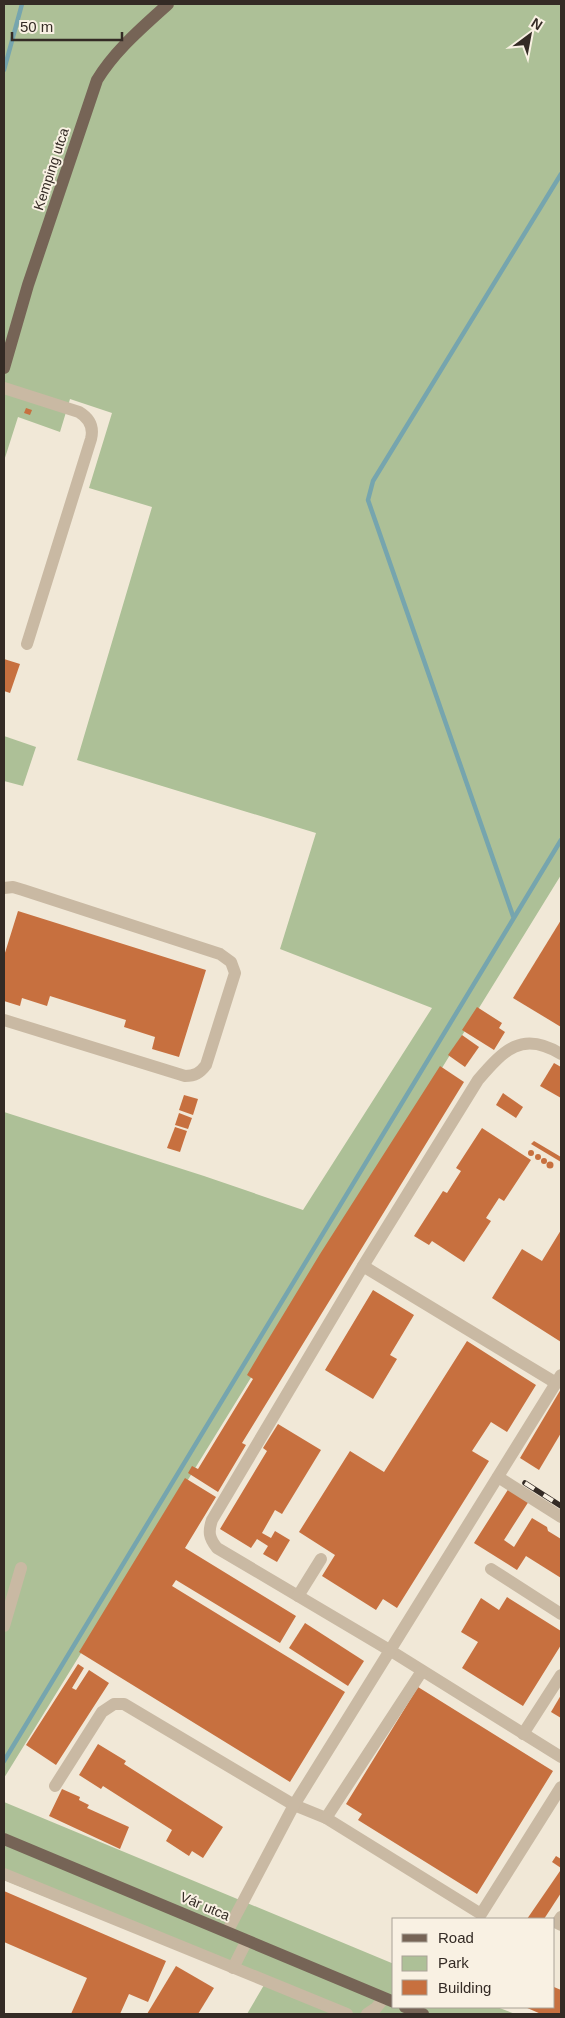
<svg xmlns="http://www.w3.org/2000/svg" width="565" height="2018" viewBox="0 0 565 2018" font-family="Arial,sans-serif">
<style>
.green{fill:#adc097}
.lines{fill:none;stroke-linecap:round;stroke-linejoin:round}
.stream{stroke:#76a5ae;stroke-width:4.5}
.building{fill:#c7703f}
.minor{stroke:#c9b9a3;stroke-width:12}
.major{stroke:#766456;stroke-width:12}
.rail-casing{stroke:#342b25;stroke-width:5.5}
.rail{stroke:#f9f1e3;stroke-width:4;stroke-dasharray:11;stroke-linecap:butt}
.labels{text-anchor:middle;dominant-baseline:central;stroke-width:4;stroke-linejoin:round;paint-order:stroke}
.street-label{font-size:14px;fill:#342b25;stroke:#f9f1e3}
</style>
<rect width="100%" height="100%" fill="#f1e8d7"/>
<g class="green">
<polygon points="4,4 561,4 561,875 4,1778 4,1112 204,1176 303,1210 432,1008 280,949 316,833 77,760 152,507 89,488 112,413 70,399 60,432 18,417 4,461"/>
<polygon points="4,736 36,747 23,786 4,781"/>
<polygon points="4,1802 394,1964 394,2007 497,2007 515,2014 247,2014 264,1985 4,1880"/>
</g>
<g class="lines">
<g class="stream">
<polyline points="4,70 22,4"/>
<polyline points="513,916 368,500 373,481 561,174"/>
<polyline points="4,1761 561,840"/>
</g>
</g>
<g class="building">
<polygon points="26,408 32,410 30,415 24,413"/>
<polygon points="4,659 20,664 10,693 4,691"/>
<polygon points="18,911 206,970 179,1057 152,1049 155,1037 124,1027 126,1020 50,996 47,1006 22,998 20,1006 4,1001 4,956"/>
<polygon points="561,920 561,1027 513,998"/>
<polygon points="477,1007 502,1023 499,1028 505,1032 494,1050 462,1030"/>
<polygon points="462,1035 479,1047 465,1067 448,1055"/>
<polygon points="554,1063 561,1067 561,1098 540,1086"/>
<polygon points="440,1066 464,1082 242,1443 246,1445 218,1492 188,1473 192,1466 198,1469 253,1379 247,1375 260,1353 320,1254"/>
<polygon points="503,1093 523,1107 516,1118 496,1105"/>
<polygon points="184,1095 198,1099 193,1115 179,1110"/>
<polygon points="179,1113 192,1118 188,1129 175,1125"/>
<polygon points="175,1127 187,1131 180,1152 167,1148"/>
<polygon points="482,1128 531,1160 504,1201 499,1198 486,1218 491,1221 464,1262 432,1241 429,1245 414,1236 443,1191 447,1193 461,1171 456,1168"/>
<polygon points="534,1141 561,1157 561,1162 531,1144"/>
<circle cx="531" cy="1153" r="3"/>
<circle cx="538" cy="1157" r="3"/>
<circle cx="544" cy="1161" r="3"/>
<circle cx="550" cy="1165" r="3.5"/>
<polygon points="561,1230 561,1342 492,1298 522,1249 542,1261"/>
<polygon points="373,1290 414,1315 390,1355 397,1359 373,1399 325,1370"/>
<polygon points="467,1341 536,1385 507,1432 491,1422 472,1451 489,1461 397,1608 383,1599 376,1610 322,1576 335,1555 299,1532 350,1451 384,1472"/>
<polygon points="561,1389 561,1433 539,1470 520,1458"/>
<polygon points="278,1424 321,1450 282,1514 275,1510 262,1533 271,1538 275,1531 290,1540 277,1562 263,1554 268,1546 257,1539 251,1548 220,1529 267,1451 263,1448"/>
<polygon points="185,1478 216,1497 185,1548 296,1616 280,1643 176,1580 172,1586 345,1692 290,1782 79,1652"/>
<polygon points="509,1488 529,1501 504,1540 514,1547 532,1518 547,1527 548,1531 561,1539 561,1578 526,1556 517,1570 474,1543"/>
<polygon points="507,1597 561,1631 561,1645 523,1706 462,1668 478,1642 461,1632 481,1598 499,1610"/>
<polygon points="305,1623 364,1661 348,1686 289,1648"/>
<polygon points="78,1664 84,1668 72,1688 76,1690 89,1670 109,1683 56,1765 26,1745"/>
<polygon points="418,1687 553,1771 477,1894 358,1820 362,1814 346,1804"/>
<polygon points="561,1695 561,1718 551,1712"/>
<polygon points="98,1744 126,1761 124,1764 223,1827 203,1858 192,1851 189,1856 166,1841 172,1830 103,1786 101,1789 79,1775"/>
<polygon points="62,1789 80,1797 79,1800 89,1805 87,1808 129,1827 120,1849 49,1816"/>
<polygon points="556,1856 561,1859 561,1868 552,1862"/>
<polygon points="560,1871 561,1893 544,1919 527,1919"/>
<polygon points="4,1891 166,1961 148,2002 129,1994 120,2014 71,2014 87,1978 4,1942"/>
<polygon points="176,1966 214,1988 198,2014 147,2014"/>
<polygon points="554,1987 561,1990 561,2014 541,2014 525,2007 554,2007"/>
</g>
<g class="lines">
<g class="minor">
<path d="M 4,388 L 79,412 C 89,418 94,427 91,439 L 27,644"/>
<path d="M 4,888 L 13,887 L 23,890 L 220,954 L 231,962 L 235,973 L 206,1065 C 200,1073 195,1076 185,1076 L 4,1020"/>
<path d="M 561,1054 C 522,1030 504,1050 478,1080 L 363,1266 L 212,1520 C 208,1532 209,1538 217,1548 L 391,1651 L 561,1757"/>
<polyline points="363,1266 556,1383"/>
<polyline points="498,1477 561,1517"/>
<polyline points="491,1569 561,1614"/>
<polyline points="298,1596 321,1559"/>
<polyline points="4,1626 21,1568"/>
<polyline points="523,1734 561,1675"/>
<polyline points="55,1786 102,1712 114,1704 124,1704 294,1805 326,1818 481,1914 561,1787"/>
<polyline points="326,1818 422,1671"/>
<polyline points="4,1874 347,2014"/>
<polyline points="561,1917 557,1923 561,1925"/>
<polyline points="227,1932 294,1805 561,1375"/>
<polyline points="233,1968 247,1940"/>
<polyline points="367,2014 376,2008 384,1998"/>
</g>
<g class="major">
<path d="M 4,368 L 28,285 L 97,80 C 115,50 143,27 168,4"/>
<polyline points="4,1839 394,2002"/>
<polyline points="405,2007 423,2014"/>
</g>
<g class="rail-casing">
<polyline id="rail" points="525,1483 561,1506"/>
</g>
<use href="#rail" class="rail"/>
</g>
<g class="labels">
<g class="street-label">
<text transform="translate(51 169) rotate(-72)">Kemping utca</text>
<text transform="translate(205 1906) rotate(23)">Vár utca</text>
</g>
</g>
<rect width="565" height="2018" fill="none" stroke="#342b25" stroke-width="10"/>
<rect x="392" y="1918" width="162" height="90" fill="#f9f1e3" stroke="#aaa297"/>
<rect x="402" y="1934" width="25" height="8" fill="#766456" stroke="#aaa297"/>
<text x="438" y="1943" font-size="15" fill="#342b25">Road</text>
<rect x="402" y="1956" width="25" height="15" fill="#adc097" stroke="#aaa297"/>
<text x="438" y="1968" font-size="15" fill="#342b25">Park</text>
<rect x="402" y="1980" width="25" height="15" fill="#c7703f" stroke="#aaa297"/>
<text x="438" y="1993" font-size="15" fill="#342b25">Building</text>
<g transform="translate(530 35) rotate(32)" stroke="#f9f1e3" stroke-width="4" paint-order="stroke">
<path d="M0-4L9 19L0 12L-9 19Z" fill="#342b25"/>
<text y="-8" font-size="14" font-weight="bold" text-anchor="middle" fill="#342b25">N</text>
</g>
<path d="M12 32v8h110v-8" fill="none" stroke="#342b25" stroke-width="2.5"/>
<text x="20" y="32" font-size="15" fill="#342b25" stroke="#f9f1e3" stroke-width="4" paint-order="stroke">50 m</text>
</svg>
